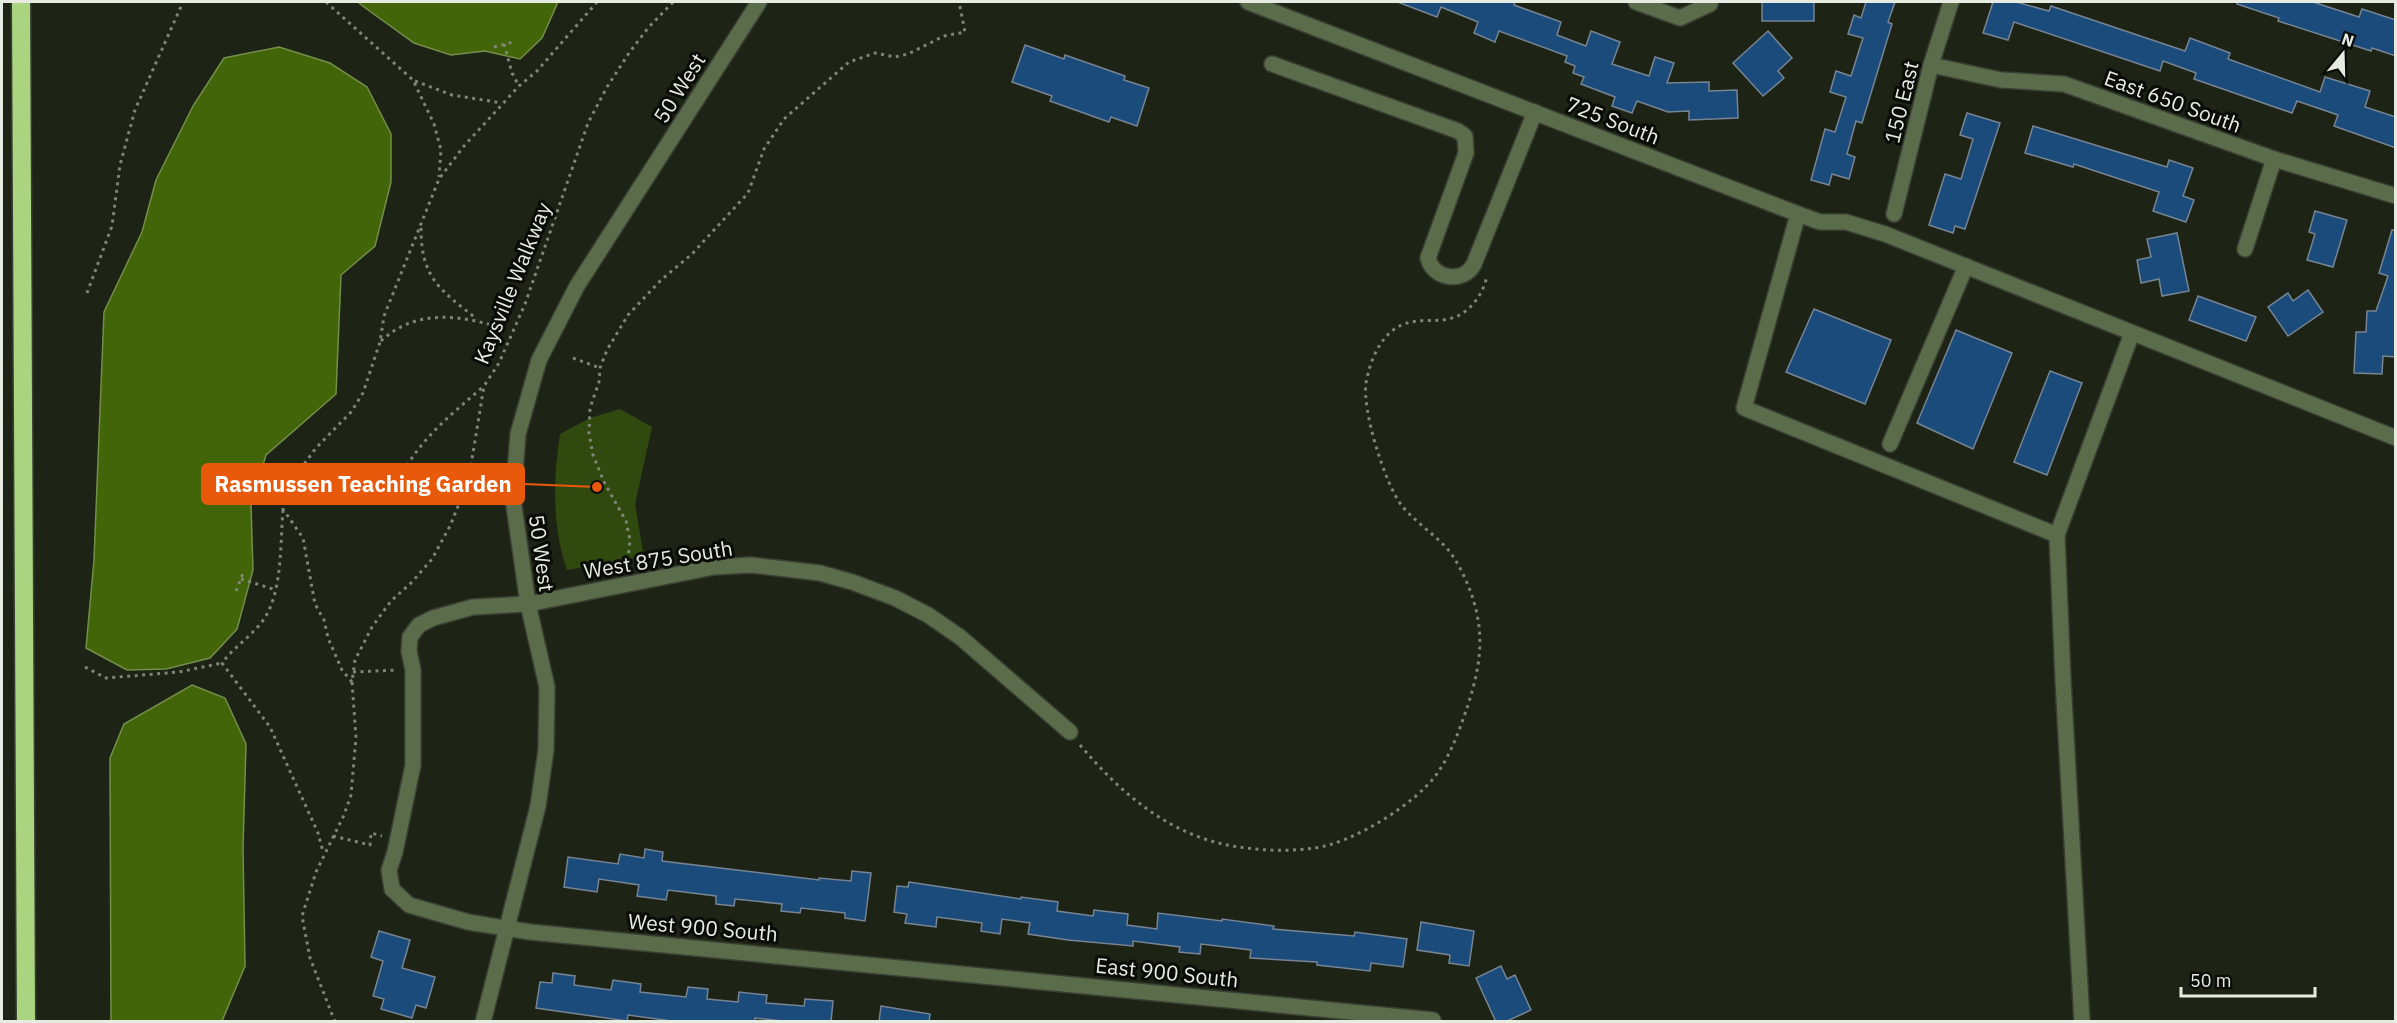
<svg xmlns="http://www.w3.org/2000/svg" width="2397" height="1023" viewBox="0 0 2397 1023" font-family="'IBM Plex Sans',sans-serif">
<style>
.green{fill:#30490f}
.water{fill:#426509;stroke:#748e4a;stroke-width:1.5}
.building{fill:#1a4b7a;stroke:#768493;stroke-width:1.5}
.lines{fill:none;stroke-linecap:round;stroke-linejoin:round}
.minor-casing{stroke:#394033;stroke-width:18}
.highway-casing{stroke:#394033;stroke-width:21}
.path{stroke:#7f8579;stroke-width:3;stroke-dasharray:3 4.5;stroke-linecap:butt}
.minor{stroke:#5b6c4b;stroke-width:15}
.highway{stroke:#abd480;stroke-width:18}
.labels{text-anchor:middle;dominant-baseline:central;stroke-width:6;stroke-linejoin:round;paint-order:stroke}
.street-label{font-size:21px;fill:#e7ece3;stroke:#090c07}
.leader{fill:none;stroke:#e8590c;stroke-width:2}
.callout-dot{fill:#e8590c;stroke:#090c07;stroke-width:2}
.callout{fill:#e8590c;stroke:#e8590c;stroke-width:2}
.callout-label{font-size:22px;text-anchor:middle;font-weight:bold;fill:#fff}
</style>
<rect width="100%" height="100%" fill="#1d2416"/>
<path class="green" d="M 620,409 L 652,427 L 635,504 L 644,557 L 567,570 C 552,527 553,479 560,434 L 590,418 Z"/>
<g class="water">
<polygon points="358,2 558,2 542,38 520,59 485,51 451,55 414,43 364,7"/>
<polygon points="279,47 330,63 367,87 391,134 391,182 375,246 341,275 336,394 266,455 251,505 253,570 237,629 210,658 166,669 127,670 86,648 94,560 104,312 142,232 156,180 193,106 224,58"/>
<polygon points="192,685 225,698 246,744 243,848 245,966 222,1021 111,1021 110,758 124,724"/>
</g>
<g class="building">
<polygon points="1401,2 1515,2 1514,5 1561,22 1557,35 1586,46 1591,31 1620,42 1612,64 1649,76 1655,57 1674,63 1667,83 1709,82 1709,91 1737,90 1738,118 1689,120 1689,111 1668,112 1637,101 1632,113 1612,106 1615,97 1581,84 1584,77 1573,73 1575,66 1565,62 1567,56 1499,31 1495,42 1474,33 1478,22 1441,7 1437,17 1400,3"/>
<rect x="1762" y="2" width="52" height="19"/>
<polygon points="1866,2 1895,2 1888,22 1892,24 1862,123 1856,121 1847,154 1855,157 1849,179 1832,174 1829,185 1811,180 1825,129 1835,132 1846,97 1830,92 1836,71 1851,76 1863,38 1848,34 1854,15 1861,18"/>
<polygon points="1993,2 2016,2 2049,11 2051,6 2185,51 2190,38 2230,53 2228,59 2320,92 2325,77 2370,91 2365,107 2396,117 2396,148 2334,126 2338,115 2297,101 2292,113 2194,79 2196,73 2163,61 2160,71 2014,22 2008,40 1983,33"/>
<polygon points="2237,2 2313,2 2359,17 2362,9 2396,20 2396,56 2372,48 2371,51 2278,21 2279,18 2237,4"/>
<polygon points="1768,31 1792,58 1778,71 1784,78 1763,96 1733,63"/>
<polygon points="1025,45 1064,59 1065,55 1125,76 1124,80 1149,88 1137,126 1111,117 1109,122 1050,101 1052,96 1012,82"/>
<polygon points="1967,113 2000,123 1965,229 1955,226 1953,233 1929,225 1945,174 1961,179 1973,139 1960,135"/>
<polygon points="2033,126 2167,167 2169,160 2193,168 2183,196 2194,200 2186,222 2153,211 2159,192 2074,164 2073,167 2025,153"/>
<polygon points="2315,211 2347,220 2333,267 2307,260 2315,234 2309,232"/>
<polygon points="2392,230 2396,230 2396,357 2383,356 2382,374 2354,373 2356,332 2366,332 2367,311 2376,311 2388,276 2379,273"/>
<polygon points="2177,233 2189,291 2162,296 2159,279 2141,283 2137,260 2151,257 2147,239"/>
<polygon points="2308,290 2323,312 2288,336 2268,307 2288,293 2293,301"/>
<polygon points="2198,296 2256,317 2246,341 2189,320"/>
<polygon points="1814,309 1891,340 1865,404 1786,372"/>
<polygon points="1956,330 2012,353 1973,449 1917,423"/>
<polygon points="2050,371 2082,383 2047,475 2014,462"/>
<polygon points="645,849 663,852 662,861 819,880 819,878 851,881 852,871 871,873 865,921 845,918 845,913 801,908 800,913 781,911 782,904 735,899 734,906 716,904 716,896 668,890 666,900 637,896 639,885 599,879 597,892 564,887 568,857 618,864 620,854 644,858"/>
<polygon points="909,882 1021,899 1021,897 1058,902 1057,911 1093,916 1094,910 1128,914 1127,925 1157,929 1158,913 1222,921 1222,919 1274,926 1273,929 1354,936 1355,932 1407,939 1403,967 1371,963 1370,971 1317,965 1317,962 1250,958 1251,950 1201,944 1200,954 1179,952 1180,947 1133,941 1133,946 1068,940 1028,934 1030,923 1002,919 1000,934 981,931 982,923 937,917 936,927 905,923 907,914 894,912 897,886 908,887"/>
<polygon points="1421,922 1474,931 1469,966 1449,963 1450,955 1417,950"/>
<polygon points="379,931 410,940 402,968 435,977 426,1008 416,1005 412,1018 381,1009 384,999 373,996 383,961 371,957"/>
<polygon points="1501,966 1507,979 1515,975 1531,1010 1505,1022 1496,1022 1476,978"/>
<polygon points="553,973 575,976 574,985 611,990 613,980 641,984 640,992 686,997 688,987 708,989 707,999 738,1002 739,992 767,995 766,1003 804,1006 805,999 833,1001 831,1022 791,1022 755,1018 755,1022 679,1022 628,1015 627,1021 536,1008 540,982 552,983"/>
<polygon points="881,1006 930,1014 929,1022 879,1022"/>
</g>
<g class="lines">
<g class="minor-casing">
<g id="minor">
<polyline points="1248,2 1798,214 1820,222 1846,222 1885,234 2396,438"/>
<polyline points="1636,2 1680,18 1710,4"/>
<path d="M 1272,64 L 1458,131 L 1465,136 L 1466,153 L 1428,258 C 1432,278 1463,285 1474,264 L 1535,112"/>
<polyline points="1931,65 2001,80 2064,84 2274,159 2396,196"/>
<polyline points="1798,214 1744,408 2057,535"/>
<polyline points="1894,214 1931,65 1951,2"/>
<polyline points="2245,249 2274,159"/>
<polyline points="1890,444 1966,266"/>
<polyline points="1070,732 960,637 928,615 895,598 852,582 820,573 751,565 714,567 528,604 473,607 433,618 419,625 410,637 409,651 413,670 413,765 395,852 389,870 392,889 409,905 468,922 530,932 1433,1020 1432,1022"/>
<polyline points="483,1022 538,806 546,750 547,687 528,604 513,499 518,434 539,360 577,286 759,2"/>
<polyline points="2082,1022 2063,680 2057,535 2132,333"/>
</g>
</g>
<g class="highway-casing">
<polyline id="highway" points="21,2 26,1022"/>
</g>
<g class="path">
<polyline points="326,2 413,80 434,124 441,150 439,177"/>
<polyline points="504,44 512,73 519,86"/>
<polyline points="494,47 513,42"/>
<polyline points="415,81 452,95 502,103"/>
<path d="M 421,228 C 421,278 440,290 477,319"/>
<polyline points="87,293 112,226 120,165 135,110 183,2"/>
<path d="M 381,341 C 416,308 463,315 504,329"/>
<polyline points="573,358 600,368"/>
<path d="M 400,479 C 418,440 452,414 484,386"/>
<path d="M 283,510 C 280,544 283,596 261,623 C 249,638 233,648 222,663 L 270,727 L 318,833 L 323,852"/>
<polyline points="627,568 630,540 626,521 604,482 593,455 589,433 590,408 599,382 600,368 607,350 628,315 661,280 692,254 748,193 764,149 784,119 849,62 875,53 895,57 908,54 944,36 965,32 959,2"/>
<polyline points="241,579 276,590"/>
<polyline points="236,591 244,571"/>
<polyline points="85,667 106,678 179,672 222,663"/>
<polyline points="353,672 397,670"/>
<polyline points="352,682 342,670 328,638 324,620 315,604 303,538 283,509 288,491 302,467 316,448 351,412 363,393 380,342 384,316 439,179 464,146 519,86 537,71 597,2"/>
<path d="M 1080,745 C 1124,797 1176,841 1247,848 C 1268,851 1292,851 1314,848 C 1351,844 1414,805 1436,775 C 1451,755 1460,728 1468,705 C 1480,667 1485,637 1473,599 C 1468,583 1460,566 1450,552 C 1436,535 1416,523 1402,506 C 1385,484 1362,411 1366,383 C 1370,360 1382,330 1407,323 C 1420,319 1435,322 1448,319 C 1469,315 1483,295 1487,276"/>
<polyline points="333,836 370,845 371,833 382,836"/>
<polyline points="335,1022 310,958 302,916 316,872 344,815 351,795 356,737 352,682 355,660 372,627 391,601 412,582 432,559 450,526 463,494 471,465 484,386 499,363 525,304 588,123 607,87 629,53 648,28 673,2"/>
</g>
<use href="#minor" class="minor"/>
<use href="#highway" class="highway"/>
</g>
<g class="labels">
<g class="street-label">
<text transform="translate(679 88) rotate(-58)">50 West</text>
<text transform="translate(2173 101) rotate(20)">East 650 South</text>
<text transform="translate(1901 102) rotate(-76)">150 East</text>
<text transform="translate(1613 120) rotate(21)">725 South</text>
<text transform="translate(512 283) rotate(-68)">Kaysville Walkway</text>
<text transform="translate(542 553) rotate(82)">50 West</text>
<text transform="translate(658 559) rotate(-9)">West 875 South</text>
<text transform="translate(703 927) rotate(5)">West 900 South</text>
<text transform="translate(1167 972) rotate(6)">East 900 South</text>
</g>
</g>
<path class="leader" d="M597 487L524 484"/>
<circle class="callout-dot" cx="597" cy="487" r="6"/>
<rect class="callout" x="202" y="464" width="322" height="40" rx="6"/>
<g class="callout-label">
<text x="363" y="492">Rasmussen Teaching Garden</text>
</g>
<rect width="2397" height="1023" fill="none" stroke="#e7ece3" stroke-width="6"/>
<g transform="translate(2343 54) rotate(19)" stroke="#090c07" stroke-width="4.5" paint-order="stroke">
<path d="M0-4.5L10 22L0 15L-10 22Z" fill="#e7ece3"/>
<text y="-9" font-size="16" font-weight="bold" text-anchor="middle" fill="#e7ece3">N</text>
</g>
<path d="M2181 987v9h134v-9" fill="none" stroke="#e7ece3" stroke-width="3"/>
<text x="2190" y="987" font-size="18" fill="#e7ece3" stroke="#090c07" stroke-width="4.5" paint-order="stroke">50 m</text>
</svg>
